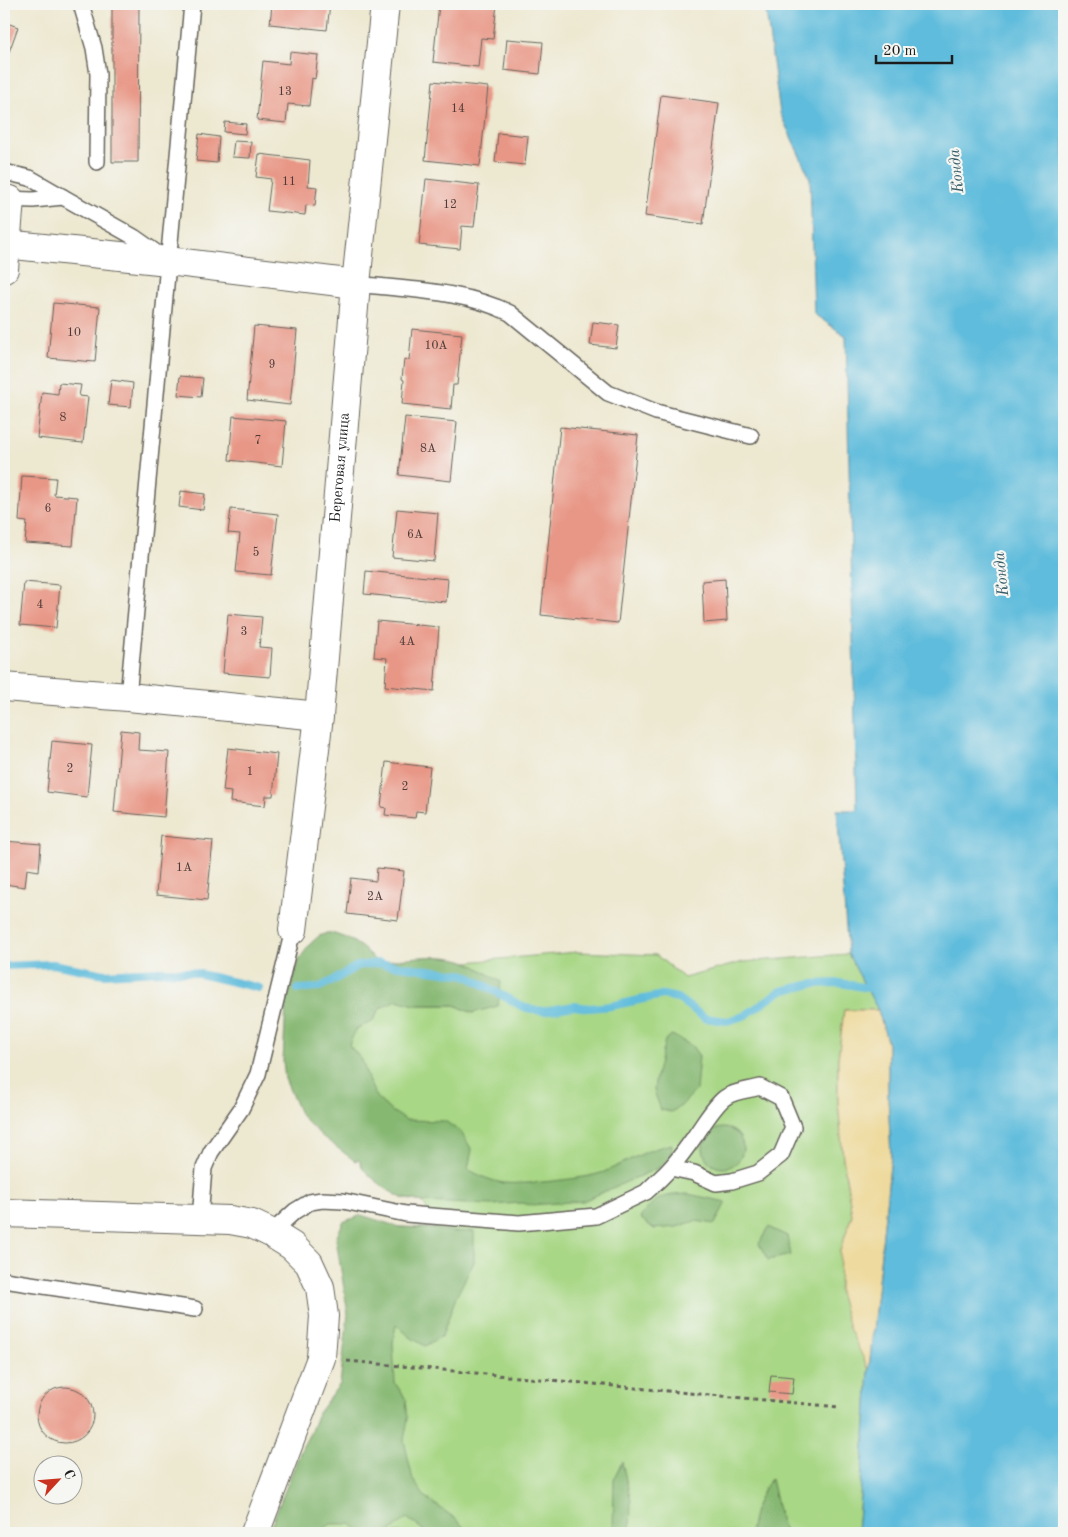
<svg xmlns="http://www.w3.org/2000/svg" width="1068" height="1537" viewBox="0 0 1068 1537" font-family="'Old Standard TT',serif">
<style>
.green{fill:#a8d785;stroke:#627a50}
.forest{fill:#86b872;stroke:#516a47}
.sand{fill:#eeda9e;stroke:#857b5d}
.water{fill:#5ebcdc;stroke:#3d6c7c}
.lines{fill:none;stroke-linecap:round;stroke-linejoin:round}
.stream{stroke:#5ebcdc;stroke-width:8}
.building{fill:#e89685}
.lane-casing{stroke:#65635b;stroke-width:18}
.street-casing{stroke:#65635b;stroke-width:30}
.path{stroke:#65635b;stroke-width:3;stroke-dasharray:4 4;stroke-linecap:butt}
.lane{stroke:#fff;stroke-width:15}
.street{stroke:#fff;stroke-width:28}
.labels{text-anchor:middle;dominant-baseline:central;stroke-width:4.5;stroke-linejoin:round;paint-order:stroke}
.number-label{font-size:12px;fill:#4f3a36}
.street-label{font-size:15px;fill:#1c1c1c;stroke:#f6f6f2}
.water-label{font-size:16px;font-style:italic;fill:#365c69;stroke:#f6f6f2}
</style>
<rect width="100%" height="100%" fill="#f6f6f2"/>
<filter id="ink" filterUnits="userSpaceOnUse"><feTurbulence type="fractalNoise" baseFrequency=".02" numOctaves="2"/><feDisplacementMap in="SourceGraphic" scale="10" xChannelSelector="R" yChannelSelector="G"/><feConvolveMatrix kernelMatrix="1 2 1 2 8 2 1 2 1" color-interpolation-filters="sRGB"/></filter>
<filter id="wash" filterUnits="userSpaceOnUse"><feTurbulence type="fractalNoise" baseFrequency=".0096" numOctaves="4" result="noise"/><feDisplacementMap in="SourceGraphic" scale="20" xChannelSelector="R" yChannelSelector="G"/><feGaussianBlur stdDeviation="1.12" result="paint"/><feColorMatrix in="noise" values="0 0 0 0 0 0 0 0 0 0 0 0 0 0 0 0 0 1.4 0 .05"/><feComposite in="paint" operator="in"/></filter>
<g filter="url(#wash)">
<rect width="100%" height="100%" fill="#ede8d0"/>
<polygon class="green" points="577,952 656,955 684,978 743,962 848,954 878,1010 844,1010 838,1059 838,1101 843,1158 852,1215 840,1251 850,1328 869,1370 866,1423 857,1533 318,1533 325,1477 399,1227 435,1228 423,1202 402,1198 385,1188 363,1169 346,1115 349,1045 355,1029 372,1022 380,1008 397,1000 415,1005 455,1005 472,1013 501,982 467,962"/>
<g class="forest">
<path d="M 327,933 C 346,934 366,948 377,963 C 402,958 444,952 467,962 C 479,967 490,976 501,982 L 498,1006 L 472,1013 L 455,1005 L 415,1005 L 397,1000 L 380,1008 L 372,1022 L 356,1029 L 349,1045 L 362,1060 L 368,1079 L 376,1097 L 390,1110 L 406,1120 L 445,1121 L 461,1132 L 472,1150 L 468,1169 C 480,1176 491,1181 504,1183 C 523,1185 586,1179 604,1172 C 627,1162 647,1149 672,1144 C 672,1156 668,1161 658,1168 L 583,1201 L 531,1205 L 521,1203 L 492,1205 L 423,1202 L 402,1198 L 385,1188 L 370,1176 L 363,1169 L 359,1160 L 355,1161 L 323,1137 L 301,1116 L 285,1079 L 283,1062 L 286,1004 L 300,958 L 311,943 L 319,936 Z"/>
<polygon points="672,1035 692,1046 699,1056 696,1090 681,1106 671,1112 661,1110 654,1091 655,1081 665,1040"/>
<circle cx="723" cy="1148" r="20"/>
<path d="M 688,1194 L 726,1202 L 715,1224 L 695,1221 L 677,1227 L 654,1229 L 640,1218 C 655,1197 662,1195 688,1194 Z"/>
<polygon points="361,1215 399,1227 435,1229 454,1232 474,1231 474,1262 456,1297 442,1336 425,1346 410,1337 396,1324 393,1343 395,1383 406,1399 408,1419 404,1440 413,1480 425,1497 456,1519 469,1533 427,1533 407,1518 389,1533 363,1533 351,1524 331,1524 317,1533 268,1533 302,1448 311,1431 318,1413 340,1384 348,1314 336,1239 343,1222"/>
<polygon points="768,1227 787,1236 791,1255 768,1260 759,1244"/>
<polygon points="622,1462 631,1501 630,1533 613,1533 614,1479"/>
<path d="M 771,1479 L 780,1519 L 786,1533 L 750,1533 C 754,1510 757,1498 771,1479 Z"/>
</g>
<polygon class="sand" points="844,1010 878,1010 888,1044 888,1096 891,1156 869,1370 849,1328 839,1292 840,1251 852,1215 843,1158 838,1101 838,1059"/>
<polygon class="water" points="765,4 1064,4 1064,1533 857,1533 866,1423 869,1370 891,1156 888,1096 888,1044 878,1010 848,954 837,810 857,810 846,336 814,314 810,178 780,113"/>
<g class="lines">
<g class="stream">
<polyline points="4,966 53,964 104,974 159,971 191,972 259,988"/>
<polyline points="298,989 318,988 334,980 357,966 377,963 466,975 523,1007 534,1010 544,1011 574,1006 590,1008 611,1006 663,995 677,998 705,1018 727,1021 744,1016 781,991 812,984 840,983 874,989"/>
</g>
</g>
<g id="blocks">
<g class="building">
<polygon points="112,4 139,4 138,162 112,162"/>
<polygon points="272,4 330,4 327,30 270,24"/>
<polygon points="439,4 497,4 493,39 481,38 478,67 433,62"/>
<polygon points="4,22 18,27 9,52 4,50"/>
<polygon points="507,39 543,42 540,74 504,70"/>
<polygon points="290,52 318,55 315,79 312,78 309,106 288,104 286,123 257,120 263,61 289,64"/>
<polygon points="433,81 488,87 480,166 425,160"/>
<polygon points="661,95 719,103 703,224 645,216"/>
<polygon points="225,122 246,124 245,134 224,132"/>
<polygon points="498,133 528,136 525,165 495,162"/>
<polygon points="199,134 219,137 217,163 196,161"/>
<polygon points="234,141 251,142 250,158 232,157"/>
<polygon points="259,154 310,160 308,186 317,187 315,206 306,205 305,215 267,211 271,179 256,177"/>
<polygon points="426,179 479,185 474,227 462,226 460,249 419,245"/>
<polygon points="53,303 100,307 95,362 48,358"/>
<polygon points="593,322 619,325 616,348 590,345"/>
<polygon points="254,326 297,330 290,405 247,400"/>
<polygon points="412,329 462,334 457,385 453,385 451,409 402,404 404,380 402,379 404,359 409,360"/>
<polygon points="180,376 203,378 201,397 178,395"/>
<polygon points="111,380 133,383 131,407 108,405"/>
<polygon points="59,383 81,385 79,396 88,397 83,443 37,438 42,392 58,394"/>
<polygon points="233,416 286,421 282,466 229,460"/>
<polygon points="405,417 457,422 451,481 399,475"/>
<polygon points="560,427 638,435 618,623 541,615"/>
<polygon points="22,476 56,478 54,495 77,497 73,546 25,543 27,522 19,521"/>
<polygon points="181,491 205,494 203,510 179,507"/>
<polygon points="231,509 278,514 271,575 236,572 240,534 228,533"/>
<polygon points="397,509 438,513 434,561 392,557"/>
<polygon points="366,571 448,579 446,602 364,594"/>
<polygon points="725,579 727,621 704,623 702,581"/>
<polygon points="24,582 60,585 56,628 20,625"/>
<polygon points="228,614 262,617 259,647 272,648 270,677 223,673"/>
<polygon points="377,621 439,627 434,691 385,686 387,658 374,657"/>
<polygon points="121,730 139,732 138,750 169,752 164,817 114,812"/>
<polygon points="52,741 92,745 87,797 47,792"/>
<polygon points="228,748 277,754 273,796 266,796 265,806 230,802 231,792 223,791"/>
<polygon points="386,762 430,767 425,812 416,811 415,818 385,815 386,808 381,807"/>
<polygon points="161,836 213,841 207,900 156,895"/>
<polygon points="4,841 41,844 39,871 27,869 25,887 4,884"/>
<polygon points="377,868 404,871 398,920 347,914 351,878 376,881"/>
<polygon points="771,1375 794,1377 792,1394 769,1392"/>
<circle cx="65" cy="1415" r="28"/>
</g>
</g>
</g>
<g filter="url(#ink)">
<use href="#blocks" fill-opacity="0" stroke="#65635b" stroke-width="1"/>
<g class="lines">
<g class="lane-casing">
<g id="lane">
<polyline points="81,4 94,48 98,74 97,162"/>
<polyline points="4,172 30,178 63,197"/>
<polyline points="4,199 33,200 63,197 134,237 161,256"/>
<path d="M 356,284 C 407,290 464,290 510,313 L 608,393 L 656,412 L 751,436"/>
<polyline points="128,697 192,4"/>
<polyline points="200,1220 204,1168 211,1152 241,1109 258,1074 293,930"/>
<path d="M 271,1233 L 295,1211 L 310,1202 L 322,1200 L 343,1201 L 406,1214 L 519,1223 L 596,1216 L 646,1192 L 671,1168 L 694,1173 L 716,1183 L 732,1181 L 758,1173 L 781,1155 L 793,1127 L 781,1098 L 760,1087 C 750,1090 734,1091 726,1097 C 716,1103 702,1126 695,1136 C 679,1159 667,1174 646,1192"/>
<polyline points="4,1280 195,1309"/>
</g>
</g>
<g class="street-casing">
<g id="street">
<polyline points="5,244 168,261 356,284"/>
<polyline points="4,269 10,200"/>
<polyline points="4,687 128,697 319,716"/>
<path id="s1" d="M 293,930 L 319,716 L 356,284 L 385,4"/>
<polyline points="4,1213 230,1220 252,1224 271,1233 292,1246 309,1263 320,1287 324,1316 321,1358 255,1533"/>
</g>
</g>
<polyline class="path" points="347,1361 839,1407"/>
<use href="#lane" class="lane"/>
<use href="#street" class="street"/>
</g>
</g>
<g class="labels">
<g class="number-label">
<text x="285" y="92">13</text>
<text x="458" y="109">14</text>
<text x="289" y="182">11</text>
<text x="450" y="205">12</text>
<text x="74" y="333">10</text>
<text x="436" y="346">10А</text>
<text x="272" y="365">9</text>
<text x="63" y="418">8</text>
<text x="258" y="441">7</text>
<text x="428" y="449">8А</text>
<text x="48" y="509">6</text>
<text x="415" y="535">6А</text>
<text x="256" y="553">5</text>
<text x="40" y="605">4</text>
<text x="244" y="632">3</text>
<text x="407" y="642">4А</text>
<text x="70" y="769">2</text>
<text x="250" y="772">1</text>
<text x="405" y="787">2</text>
<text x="184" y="868">1А</text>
<text x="375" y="897">2А</text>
</g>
<g class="street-label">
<text stroke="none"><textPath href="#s1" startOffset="465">Береговая улица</textPath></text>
</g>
<g class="water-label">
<text transform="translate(957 171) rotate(-96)">Конда</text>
<text transform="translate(1002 574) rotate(-96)">Конда</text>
</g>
</g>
<rect width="1068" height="1537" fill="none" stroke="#f6f6f2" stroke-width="20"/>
<g transform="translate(58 1480) rotate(64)"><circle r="24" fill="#f6f6f2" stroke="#9f9f9c"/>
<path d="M0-4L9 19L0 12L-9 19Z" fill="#c8321e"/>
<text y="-8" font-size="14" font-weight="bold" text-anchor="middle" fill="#1c1c1c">С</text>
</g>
<path d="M876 55v8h76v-8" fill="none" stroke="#1c1c1c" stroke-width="2.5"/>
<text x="883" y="55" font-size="15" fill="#1c1c1c" stroke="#f6f6f2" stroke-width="4" paint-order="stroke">20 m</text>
</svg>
